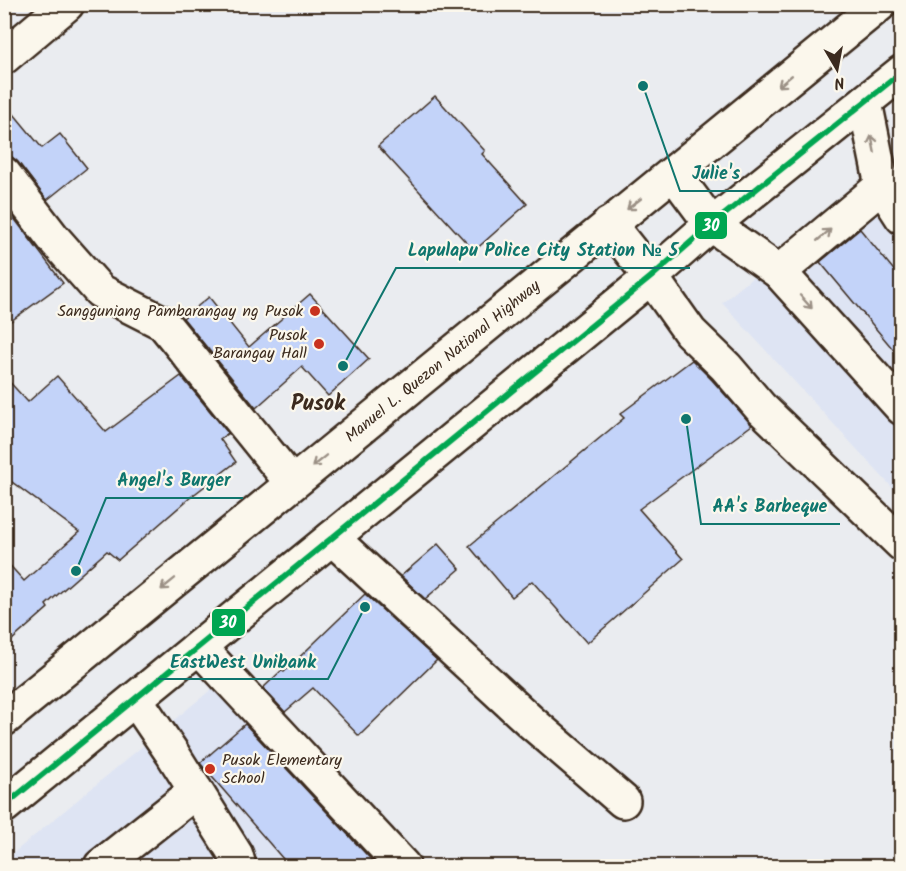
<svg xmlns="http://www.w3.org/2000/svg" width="906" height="871" viewBox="0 0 906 871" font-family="Kalam,sans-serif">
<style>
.built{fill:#dee4f3}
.building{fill:#c3d3f9;stroke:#3b2a1e;stroke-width:1.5}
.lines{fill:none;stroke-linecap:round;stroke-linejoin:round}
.minor-casing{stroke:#3b2a1e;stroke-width:38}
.major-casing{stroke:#3b2a1e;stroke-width:38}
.minor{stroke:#fbf7ec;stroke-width:33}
.major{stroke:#fbf7ec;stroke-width:33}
.bus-1-casing{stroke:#fbf7ec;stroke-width:10}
.bus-1{stroke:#00a651;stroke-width:6}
.oneway{stroke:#9b9085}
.poi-dot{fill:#c8321e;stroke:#fbf7ec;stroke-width:2}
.labels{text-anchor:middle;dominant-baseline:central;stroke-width:4.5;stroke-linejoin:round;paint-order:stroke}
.poi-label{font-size:16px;fill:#3b2a1e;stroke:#fbf7ec;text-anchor:end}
.street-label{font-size:16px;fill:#3b2a1e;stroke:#fbf7ec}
.district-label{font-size:22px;font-weight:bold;fill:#3b2a1e;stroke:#fbf7ec}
.leader{fill:none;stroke:#0f766e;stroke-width:2}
.callout-dot{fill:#0f766e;stroke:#fbf7ec;stroke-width:2}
.callout-label{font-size:18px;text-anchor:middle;font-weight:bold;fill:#0f766e;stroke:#fbf7ec;stroke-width:4.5;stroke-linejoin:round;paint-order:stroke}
.line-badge{stroke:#fbf7ec;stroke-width:2}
.badge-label{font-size:16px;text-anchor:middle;font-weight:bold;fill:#fff}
</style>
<rect width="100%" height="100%" fill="#eaecf0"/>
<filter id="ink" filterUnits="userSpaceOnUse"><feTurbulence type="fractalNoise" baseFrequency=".0167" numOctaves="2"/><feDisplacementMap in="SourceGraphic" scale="12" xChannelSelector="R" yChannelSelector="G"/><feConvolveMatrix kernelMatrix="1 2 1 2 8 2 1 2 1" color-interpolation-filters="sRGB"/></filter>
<g filter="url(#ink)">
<g class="built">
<polygon points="901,153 901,497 722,303"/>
<polygon points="225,678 392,866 5,866 5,860"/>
</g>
<g class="building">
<polygon points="435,96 485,151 482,154 527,204 474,251 378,146"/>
<polygon points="4,102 42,148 60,134 87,168 47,200 18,162 12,157 4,156"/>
<polygon points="4,205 63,283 4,326"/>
<polygon points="860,229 902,280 902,360 820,262"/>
<polygon points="310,294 369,359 328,396 302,367 256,408 183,318 209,297 249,347"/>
<polygon points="692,360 712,380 752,425 639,509 683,559 587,643 532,581 512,597 469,546 624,418 620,414"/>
<polygon points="4,376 28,402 57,376 106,432 181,376 228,433 220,439 236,462 192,496 118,560 107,551 46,605 48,608 4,647 4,559 24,581 79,532 4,476"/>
<polygon points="438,544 460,569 425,599 401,576"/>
<polygon points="365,594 437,660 359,736 313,688 285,712 263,688 282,670 284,672"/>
<polygon points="245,724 378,867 290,867 200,763"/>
</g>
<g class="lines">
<g class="minor-casing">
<g id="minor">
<polyline points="4,57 67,4"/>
<polyline points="865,102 882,186 902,217"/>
<polyline points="4,174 54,239 100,291 163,323 292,483"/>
<polyline points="674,174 712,225 779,272 902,408"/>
<polyline points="609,224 651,277 690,332 726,367 761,408 902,544"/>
<polyline points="779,272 882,186"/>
<polyline points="332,538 531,722 623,801"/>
<polyline points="199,647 403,866"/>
<polyline points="136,700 172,753 236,855 239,866"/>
<polyline points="101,866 196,791"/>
</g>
</g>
<g class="major-casing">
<g id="major">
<path id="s1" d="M 4,719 L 880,4"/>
<polyline points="4,806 651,277 699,235 902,72"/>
</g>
</g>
<use href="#minor" class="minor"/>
<use href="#major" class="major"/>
<g class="bus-1-casing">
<polyline id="bus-1" points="4,806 651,277 699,235 902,72"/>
</g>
<use href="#bus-1" class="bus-1"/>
</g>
<defs><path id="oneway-shaft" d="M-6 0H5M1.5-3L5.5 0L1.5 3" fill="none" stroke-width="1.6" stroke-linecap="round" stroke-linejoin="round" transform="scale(1.5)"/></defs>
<g class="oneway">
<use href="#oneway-shaft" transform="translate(785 81) rotate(140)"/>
<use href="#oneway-shaft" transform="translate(873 144) rotate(-101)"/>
<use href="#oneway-shaft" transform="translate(634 204) rotate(142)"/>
<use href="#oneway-shaft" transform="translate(824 235) rotate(-40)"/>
<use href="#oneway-shaft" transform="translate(806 302) rotate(48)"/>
<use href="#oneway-shaft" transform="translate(319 461) rotate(141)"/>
<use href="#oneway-shaft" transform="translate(168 584) rotate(141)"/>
</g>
</g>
<g class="poi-dot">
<circle cx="315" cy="311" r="6"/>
<circle cx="319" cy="344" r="6"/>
<circle cx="210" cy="769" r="6"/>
</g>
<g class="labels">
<g class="poi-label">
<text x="303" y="311">Sangguniang Pambarangay ng Pusok</text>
<text x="307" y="335">Pusok<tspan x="307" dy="18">Barangay Hall</tspan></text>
<text x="222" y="760" text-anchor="start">Pusok Elementary<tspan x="222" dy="18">School</tspan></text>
</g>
<g class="street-label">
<text stroke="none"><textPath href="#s1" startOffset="566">Manuel L. Quezon National Highway</textPath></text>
</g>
<g class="district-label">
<text x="318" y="404">Pusok</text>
</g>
</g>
<path class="leader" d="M643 86L680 191H753M343 366L396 268H690M76 571L106 498H243M686 419L701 524H840M365 607L328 679H158"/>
<g class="callout-dot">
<circle cx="643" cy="86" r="6"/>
<circle cx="343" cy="366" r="6"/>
<circle cx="76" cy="571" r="6"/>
<circle cx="686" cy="419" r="6"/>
<circle cx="365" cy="607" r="6"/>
</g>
<g class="callout-label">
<text x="716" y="179">Julie's</text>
<text x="543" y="256">Lapulapu Police City Station № 5</text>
<text x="174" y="486">Angel's Burger</text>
<text x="770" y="512">AA's Barbeque</text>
<text x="243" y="668">EastWest Unibank</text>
</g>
<g class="line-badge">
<rect x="694" y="211" width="34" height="29" rx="6" fill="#00a651"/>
<rect x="211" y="608" width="35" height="29" rx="6" fill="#00a651"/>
</g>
<g class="badge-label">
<text x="711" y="231">30</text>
<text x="228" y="628">30</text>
</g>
<rect width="906" height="871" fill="none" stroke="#fbf7ec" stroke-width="24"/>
<rect x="12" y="12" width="882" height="847" fill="none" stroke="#3b2a1e" stroke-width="2" filter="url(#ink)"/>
<g transform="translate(837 69) rotate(170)" stroke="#fbf7ec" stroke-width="4.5" paint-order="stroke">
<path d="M0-4.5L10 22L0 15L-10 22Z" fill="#3b2a1e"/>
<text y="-9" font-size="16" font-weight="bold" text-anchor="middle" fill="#3b2a1e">N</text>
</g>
</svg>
